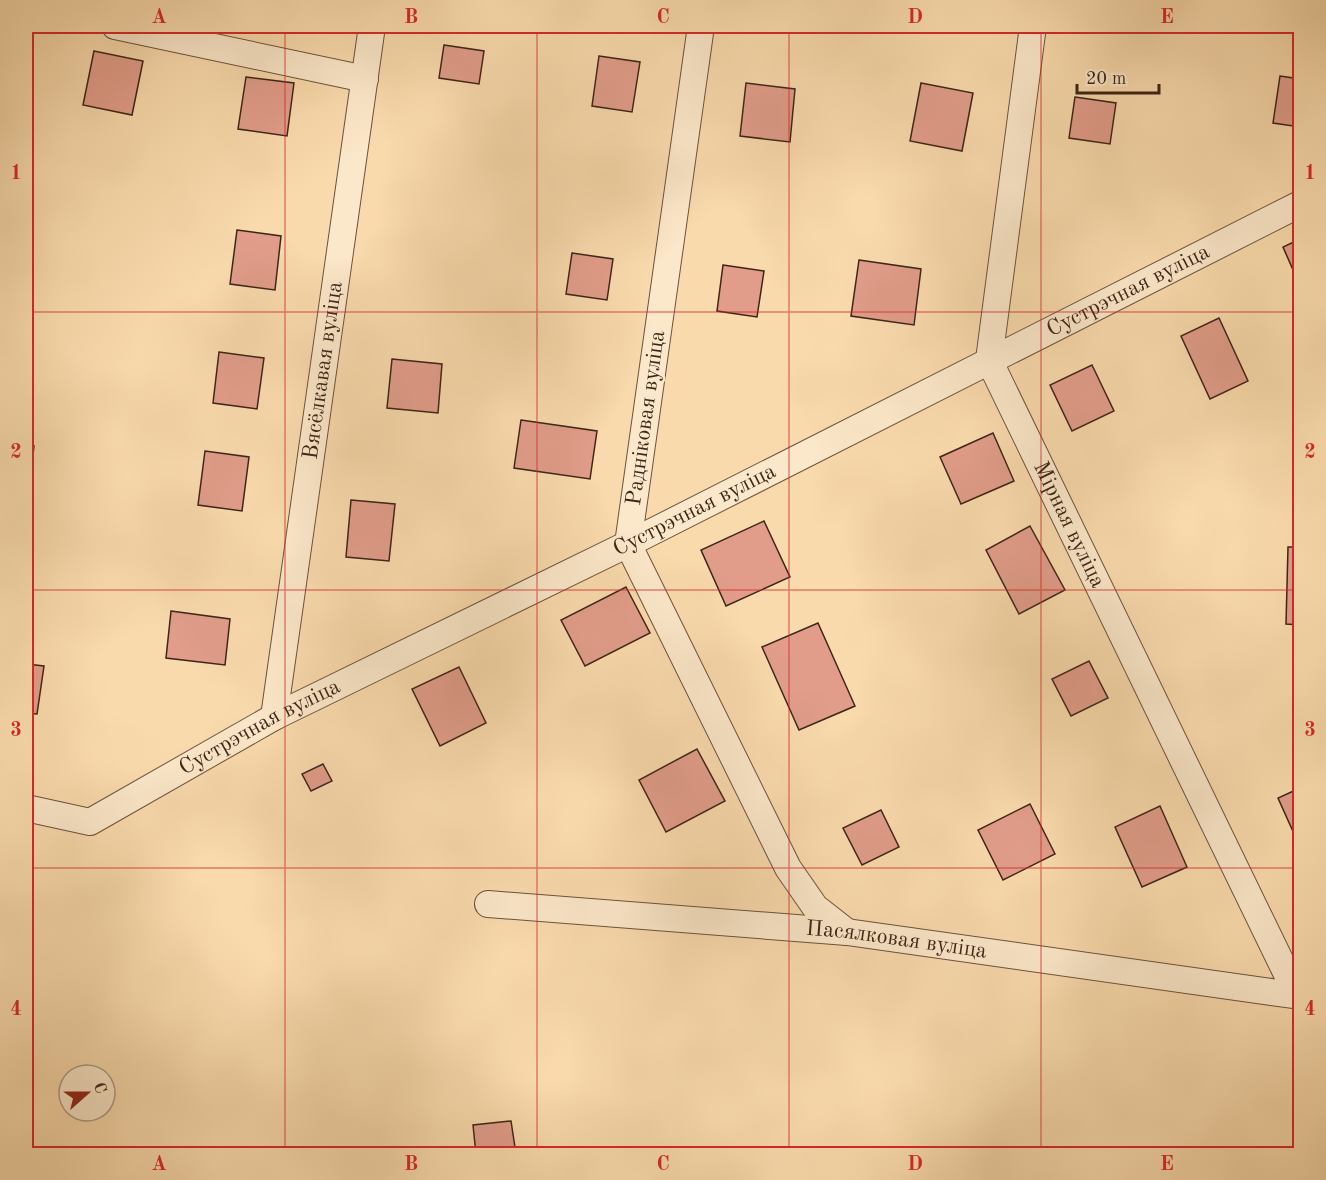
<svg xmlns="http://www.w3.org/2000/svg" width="1326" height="1180" viewBox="0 0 1326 1180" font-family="'Old Standard TT',serif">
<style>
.building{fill:#e19d8a;stroke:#3d2518;stroke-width:1.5}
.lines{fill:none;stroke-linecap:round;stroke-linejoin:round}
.minor-casing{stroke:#6c523d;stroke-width:28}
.minor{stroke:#fbe7c9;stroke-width:26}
.grid{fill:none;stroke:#d62828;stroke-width:1.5;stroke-opacity:0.55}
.labels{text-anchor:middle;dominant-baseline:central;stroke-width:5;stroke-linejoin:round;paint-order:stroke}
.street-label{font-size:22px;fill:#3d2518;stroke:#fbe7c9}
.neatline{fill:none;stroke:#d62828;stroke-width:2}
.grid-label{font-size:20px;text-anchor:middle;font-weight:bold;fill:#d62828}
</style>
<rect width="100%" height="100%" fill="#f9daac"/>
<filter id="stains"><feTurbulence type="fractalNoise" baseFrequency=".00333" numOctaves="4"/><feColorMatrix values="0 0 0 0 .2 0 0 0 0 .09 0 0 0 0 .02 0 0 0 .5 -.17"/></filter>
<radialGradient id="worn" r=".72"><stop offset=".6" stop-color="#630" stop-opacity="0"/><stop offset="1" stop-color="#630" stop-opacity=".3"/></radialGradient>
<g class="building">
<polygon points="444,45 484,51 479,84 439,78"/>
<polygon points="94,51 143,61 132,115 83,105"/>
<polygon points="599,56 640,62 632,112 592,106"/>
<polygon points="1280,76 1300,79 1300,127 1273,123"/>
<polygon points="246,77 294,83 287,136 238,129"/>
<polygon points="746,83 795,89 790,142 740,136"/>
<polygon points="921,83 973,93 962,151 910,141"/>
<polygon points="1075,97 1116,103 1110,144 1069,138"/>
<polygon points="237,230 281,236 275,290 230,284"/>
<polygon points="1300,239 1300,286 1283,247"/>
<polygon points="572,253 613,259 607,300 566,294"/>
<polygon points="859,260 921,269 914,325 851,316"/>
<polygon points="723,265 764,271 757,317 717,311"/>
<polygon points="1219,318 1248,381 1210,399 1181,336"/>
<polygon points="219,352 264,358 257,409 213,403"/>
<polygon points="392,359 442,364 438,413 387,408"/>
<polygon points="1092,365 1114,411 1072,431 1050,385"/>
<polygon points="521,420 597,431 590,479 514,468"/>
<polygon points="993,433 1014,481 961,504 940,457"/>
<polygon points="26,445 34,446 28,498 26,497"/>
<polygon points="205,451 249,457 242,511 198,505"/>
<polygon points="351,500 395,504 389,561 346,557"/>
<polygon points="764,521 790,577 726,606 701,550"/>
<polygon points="1030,526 1065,590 1019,614 986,550"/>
<polygon points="1288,547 1300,547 1300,625 1286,624"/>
<polygon points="626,587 650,633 585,666 561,620"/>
<polygon points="171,611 230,619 225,665 166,658"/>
<polygon points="818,623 855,706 799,730 762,647"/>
<polygon points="1089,661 1108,698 1071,716 1052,679"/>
<polygon points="26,664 44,666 37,714 26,713"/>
<polygon points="459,667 486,723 440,746 412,689"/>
<polygon points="697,749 725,801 666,832 639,780"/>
<polygon points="323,764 332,781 311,791 302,774"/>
<polygon points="1300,788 1300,847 1278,798"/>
<polygon points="1030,804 1055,854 1003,880 978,830"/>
<polygon points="1160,806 1187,867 1142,887 1115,827"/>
<polygon points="881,810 899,847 862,865 843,828"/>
<polygon points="511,1121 516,1154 476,1154 473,1125"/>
</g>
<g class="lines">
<g class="minor-casing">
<g id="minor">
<polyline points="115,26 365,79"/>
<polyline points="701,26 628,544 788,868 815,907 847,932"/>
<path id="s1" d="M 1033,26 L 989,360 L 1297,995"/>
<path id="s2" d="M 274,717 L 372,26"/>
<path id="s3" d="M 26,808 L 90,822 L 274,717 L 628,544 L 1300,204"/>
<path id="s4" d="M 488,904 L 847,932 L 1300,996"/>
</g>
</g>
<use href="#minor" class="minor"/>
</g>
<path class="grid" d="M 285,26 L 285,1154M 537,26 L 537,1154M 789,26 L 789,1154M 1041,26 L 1041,1154M 26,312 L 1300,312M 26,590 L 1300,590M 26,868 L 1300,868"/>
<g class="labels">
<g class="street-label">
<text stroke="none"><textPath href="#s3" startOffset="1232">Сустрэчная вуліца</textPath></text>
<text stroke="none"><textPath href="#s2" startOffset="350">Вясёлкавая вуліца</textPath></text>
<text transform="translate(646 418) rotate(-82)">Радніковая вуліца</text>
<text stroke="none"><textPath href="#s3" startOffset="746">Сустрэчная вуліца</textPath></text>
<text stroke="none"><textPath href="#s1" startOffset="520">Мірная вуліца</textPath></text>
<text stroke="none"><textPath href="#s3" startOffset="260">Сустрэчная вуліца</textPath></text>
<text stroke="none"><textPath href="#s4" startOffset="410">Пасялковая вуліца</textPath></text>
</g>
</g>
<rect width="1326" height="1180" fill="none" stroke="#f9daac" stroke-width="66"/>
<g transform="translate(87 1093) rotate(69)"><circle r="28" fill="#fbe7c9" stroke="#af9982" stroke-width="1.5"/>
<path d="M0-4.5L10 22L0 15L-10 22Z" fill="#8f2418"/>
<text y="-9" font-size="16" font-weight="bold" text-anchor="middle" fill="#3d2518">С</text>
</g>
<path d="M1077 84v9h82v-9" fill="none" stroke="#3d2518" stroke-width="3"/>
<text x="1086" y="84" font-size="18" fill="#3d2518" stroke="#fbe7c9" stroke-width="4.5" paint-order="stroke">20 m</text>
<rect x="33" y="33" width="1260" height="1114" class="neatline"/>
<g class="grid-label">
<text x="159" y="23">A</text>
<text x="411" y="23">B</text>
<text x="663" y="23">C</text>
<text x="915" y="23">D</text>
<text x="1167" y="23">E</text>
<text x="16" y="179">1</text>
<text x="1310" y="179">1</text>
<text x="16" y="458">2</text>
<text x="1310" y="458">2</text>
<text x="16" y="736">3</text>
<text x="1310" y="736">3</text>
<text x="16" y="1015">4</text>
<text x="1310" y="1015">4</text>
<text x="159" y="1170">A</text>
<text x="411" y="1170">B</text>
<text x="663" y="1170">C</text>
<text x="915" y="1170">D</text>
<text x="1167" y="1170">E</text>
</g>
<rect width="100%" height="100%" filter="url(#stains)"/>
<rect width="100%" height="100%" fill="url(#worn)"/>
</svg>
